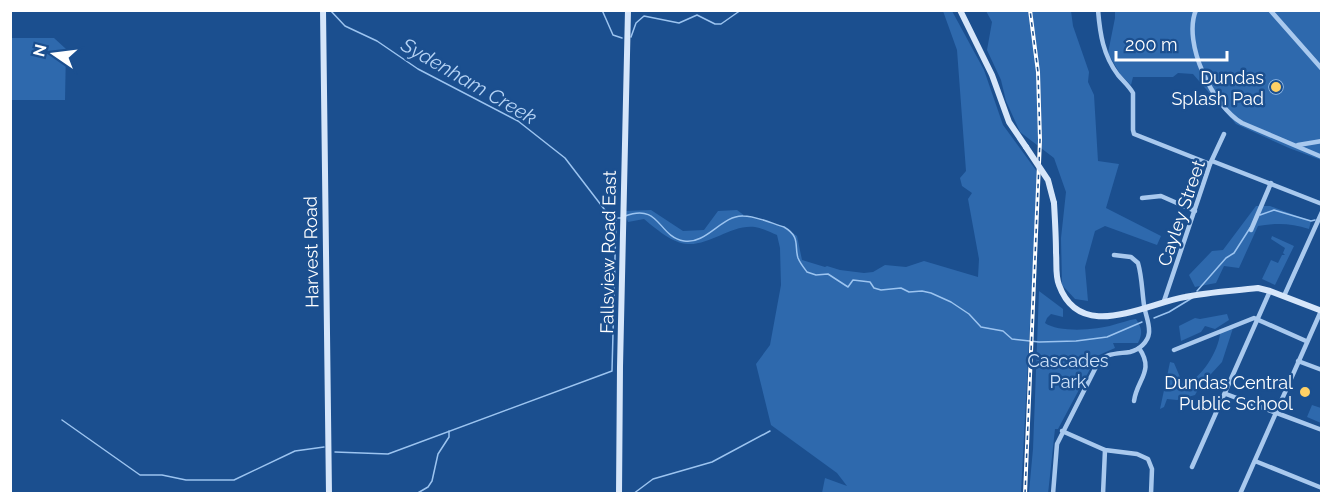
<svg xmlns="http://www.w3.org/2000/svg" width="1332" height="504" viewBox="0 0 1332 504" font-family="Raleway,sans-serif">
<style>
.green{fill:#2e69ad}
.water{fill:#3c6290;stroke:#9cc4f0;stroke-width:1.5}
.lines{fill:none;stroke-linecap:round;stroke-linejoin:round}
.stream{stroke:#9cc4f0;stroke-width:1.5}
.street{stroke:#a9c9ee;stroke-width:4.5}
.secondary{stroke:#d6e6fa;stroke-width:6}
.rail-casing{stroke:#fff;stroke-width:4}
.rail{stroke:#1b4f8f;stroke-width:1.5;stroke-dasharray:4.5;stroke-linecap:butt}
.secondary-bridge{stroke:#d6e6fa;stroke-width:6}
.poi-dot{fill:#ffd166;stroke:#1b4f8f;stroke-width:2}
.labels{text-anchor:middle;dominant-baseline:central;stroke-width:5;stroke-linejoin:round;paint-order:stroke}
.poi-label{font-size:18px;fill:#fff;stroke:#1b4f8f;text-anchor:end}
.street-label{font-size:18px;fill:#fff;stroke:#1b4f8f}
.park-label{font-size:18px;fill:#cfe3fa;stroke:#1b4f8f}
.water-label{font-size:20px;font-style:italic;fill:#b5d3f5;stroke:#1b4f8f}
</style>
<rect width="100%" height="100%" fill="#1b4f8f"/>
<g class="green">
<path d="M 943,11 L 952,11 L 984,70 L 1003,125 L 1038,173 L 1021,493 L 822,493 L 825,478 L 847,486 L 837,473 L 771,425 L 756,364 L 770,345 L 781,285 L 780,248 L 777,235 C 770,232 762,228 755,227 C 732,224 711,245 688,244 C 673,244 655,228 644,219 L 628,222 L 624,211 L 651,210 L 683,231 L 704,230 L 718,211 L 737,210 L 745,216 L 784,227 L 797,236 L 802,260 L 825,267 L 827,266 L 840,270 L 864,273 L 873,272 L 885,265 L 906,267 L 924,261 L 978,277 L 979,259 L 968,199 L 972,193 L 962,186 L 960,178 L 966,171 L 957,50 Z"/>
<polygon points="986,11 1071,11 1073,26 1089,72 1088,82 1094,95 1098,161 1119,164 1106,208 1161,236 1157,245 1105,226 1095,231 1085,267 1088,301 1075,299 1062,285 1061,238 1066,192 1054,158 1020,132 1006,101 1001,80 987,50 992,22"/>
<polygon points="1115,11 1321,11 1321,160 1289,148 1236,124 1193,74 1178,73 1173,77 1133,77 1131,85 1120,74 1108,53 1115,18"/>
<polygon points="11,38 54,38 66,49 65,100 11,100"/>
<path d="M 1256,206 L 1270,206 L 1311,221 L 1309,229 C 1291,223 1276,223 1258,226 L 1239,268 L 1224,266 L 1216,283 L 1195,287 L 1189,275 L 1212,251 L 1223,250 Z"/>
<polygon points="1272,236 1294,246 1275,285 1262,279 1271,260 1278,263 1282,255 1285,255 1283,253 1285,248 1271,239"/>
<path d="M 1039,291 L 1063,309 L 1063,317 L 1051,314 L 1047,318 L 1045,323 C 1059,333 1097,330 1113,325 C 1121,323 1128,320 1136,319 C 1142,328 1143,333 1138,343 L 1113,343 L 1115,348 L 1097,356 L 1058,429 L 1055,429 L 1048,494 L 1029,492 L 1033,449 Z"/>
<polygon points="1227,314 1229,320 1215,329 1205,326 1201,332 1181,341 1179,326 1195,318 1200,319"/>
<path d="M 1234,325 L 1222,362 L 1200,386 L 1195,395 L 1177,400 L 1167,399 L 1164,407 L 1160,409 L 1170,362 L 1174,363 L 1183,384 C 1201,381 1219,350 1220,333 Z"/>
<polygon points="1312,405 1321,408 1321,423 1307,417"/>
</g>
<circle class="water" cx="1276" cy="87" r="7"/>
<g class="lines">
<g class="stream">
<polyline points="330,10 345,26 377,41 418,69 518,121 565,158 611,218 621,218"/>
<polyline points="602,10 613,35 622,38"/>
<polyline points="631,37 636,23 644,16 679,23 697,15 715,24 721,24 741,10"/>
<polyline points="1260,215 1274,210 1311,221 1315,220"/>
<path d="M 625,216 C 661,203 657,236 684,241 C 706,245 722,215 743,216 C 756,216 771,223 784,227 C 801,237 794,246 798,258 C 800,263 804,268 807,272 L 816,275 L 828,274 L 848,287 L 853,280 L 870,282 L 874,288 L 881,290 L 901,288 L 909,292 L 922,291 L 931,293 L 951,302 L 969,314 L 981,327 L 1003,331 L 1012,339 L 1039,342 L 1076,341 L 1107,337 L 1142,322"/>
<polyline points="1197,291 1226,258 1234,253 1250,228"/>
<polyline points="1154,318 1169,312 1192,298"/>
<polyline points="62,420 140,475 162,475 186,480 234,480 295,451 324,447"/>
<polyline points="335,452 388,454 612,371 616,220"/>
<polyline points="416,494 428,487 432,481 438,454 449,437 449,431"/>
<polyline points="633,494 653,479 712,462 770,431"/>
</g>
<g class="street">
<path d="M 1098,10 C 1100,34 1103,55 1118,75 C 1123,81 1129,86 1133,93 L 1133,130 L 1134,134 L 1210,164"/>
<path d="M 1196,10 C 1182,43 1213,106 1242,123 L 1322,157"/>
<polyline points="1270,10 1322,69"/>
<polyline points="1298,145 1322,141"/>
<polyline points="1212,161 1322,204"/>
<polyline points="1142,198 1161,196 1195,211"/>
<polyline points="1251,230 1271,183"/>
<polyline points="1284,296 1322,212"/>
<polyline points="1164,301 1210,164 1224,134"/>
<polyline points="1174,350 1254,318 1306,341"/>
<polyline points="1298,361 1322,370"/>
<polyline points="1226,394 1322,430"/>
<path d="M 1134,401 C 1137,379 1155,371 1139,348"/>
<polyline points="1062,431 1105,450 1137,454 1148,459 1152,469 1151,494"/>
<polyline points="1255,461 1322,488"/>
<polyline points="1192,467 1270,291"/>
<path d="M 1053,494 L 1057,444 L 1097,365 C 1105,352 1117,354 1130,352 C 1139,350 1148,342 1149,333 C 1150,323 1145,314 1144,305 C 1142,291 1142,277 1138,263 L 1131,257 L 1114,255"/>
<polyline points="1103,494 1105,450"/>
<polyline points="1240,494 1321,311"/>
</g>
<g class="secondary">
<polyline points="323,10 329,494"/>
<polyline points="960,10 992,75 1009,122 1026,147"/>
<path d="M 1054,203 C 1055,220 1056,237 1056,253 C 1057,264 1055,275 1059,285 C 1080,343 1144,304 1185,297 C 1209,292 1233,291 1258,288 L 1270,291 L 1322,311"/>
<polyline points="619,494 620,367 628,10"/>
</g>
<g class="rail-casing">
<polyline id="rail" points="1025,494 1040,140 1038,72 1030,10"/>
</g>
<use href="#rail" class="rail"/>
<polyline class="secondary-bridge" points="1026,147 1048,180 1054,203"/>
</g>
<g class="poi-dot">
<circle cx="1276" cy="87" r="6"/>
<circle cx="1305" cy="392" r="6"/>
</g>
<g class="labels">
<g class="poi-label">
<text x="1264" y="77">Dundas<tspan x="1264" dy="21">Splash Pad</tspan></text>
<text x="1293" y="382">Dundas Central<tspan x="1293" dy="21">Public School</tspan></text>
</g>
<g class="street-label">
<text transform="translate(1181 213) rotate(-71)">Cayley Street</text>
<text transform="translate(311 252) rotate(-91)">Harvest Road</text>
<text transform="translate(608 252) rotate(-89)">Fallsview Road East</text>
</g>
<g class="park-label">
<text x="1068" y="360">Cascades<tspan x="1068" dy="21">Park</tspan></text>
</g>
<g class="water-label">
<text transform="translate(469 81) rotate(30)">Sydenham Creek</text>
</g>
</g>
<rect width="1332" height="504" fill="none" stroke="#ffffff" stroke-width="24"/>
<g transform="translate(54 54) rotate(284)" stroke="#1b4f8f" stroke-width="4.5" paint-order="stroke">
<path d="M0-4.5L10 22L0 15L-10 22Z" fill="#ffffff"/>
<text y="-9" font-size="16" font-weight="bold" text-anchor="middle" fill="#ffffff">N</text>
</g>
<path d="M1116 51v9h111v-9" fill="none" stroke="#ffffff" stroke-width="3"/>
<text x="1125" y="51" font-size="18" fill="#ffffff" stroke="#1b4f8f" stroke-width="4.5" paint-order="stroke">200 m</text>
</svg>
